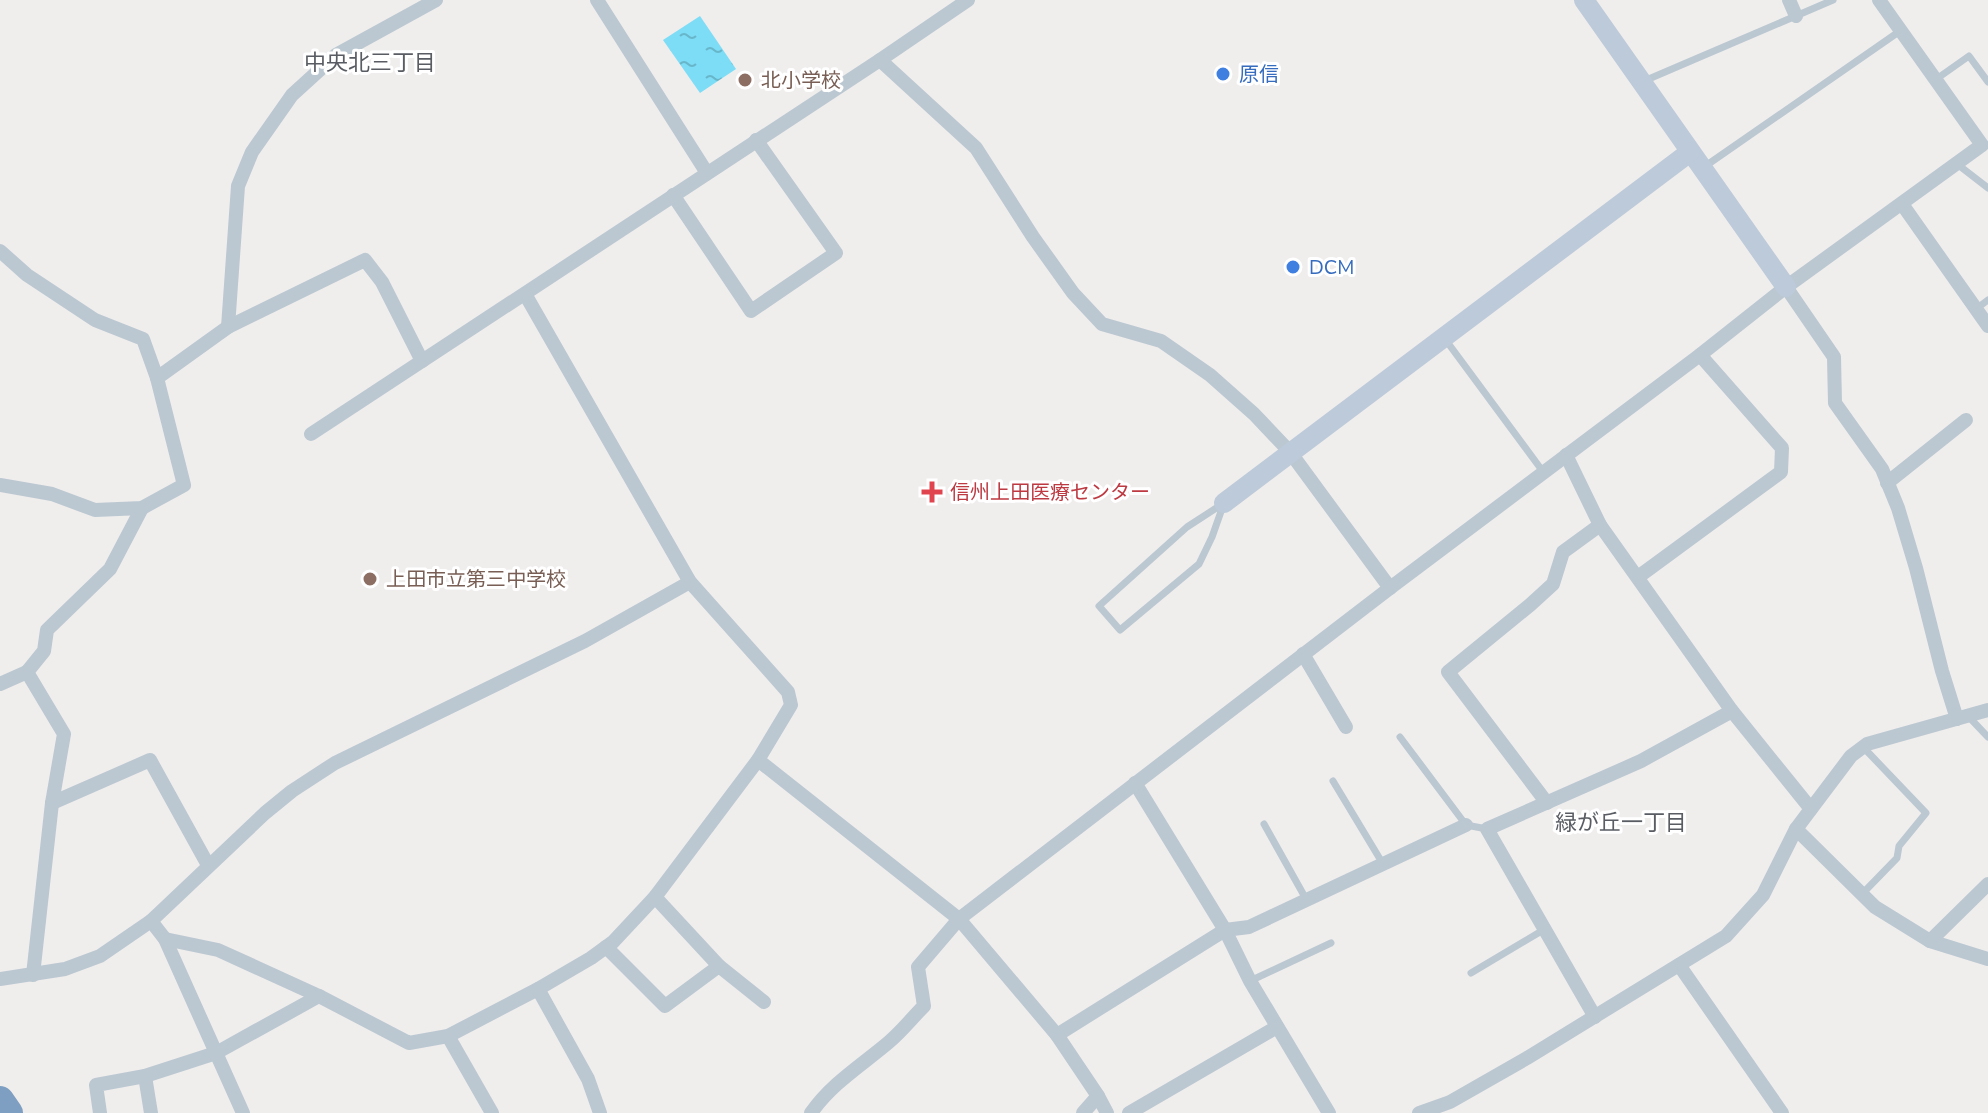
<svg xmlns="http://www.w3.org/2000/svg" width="1988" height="1113" viewBox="0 0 1988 1113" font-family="'Nunito Sans','Noto Sans JP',sans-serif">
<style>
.water{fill:url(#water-ripples)}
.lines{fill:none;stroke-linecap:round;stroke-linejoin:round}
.lane{stroke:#bbc8d1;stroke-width:7}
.street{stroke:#bbc8d1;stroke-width:14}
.secondary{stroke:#bdcad9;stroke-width:20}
.highway{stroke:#7e9fc2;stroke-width:28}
.shop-dot{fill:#3f7fe0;stroke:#fff;stroke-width:3}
.education-dot{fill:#8d6e63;stroke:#fff;stroke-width:3}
.health-dot{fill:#e0444e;stroke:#fff;stroke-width:3}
.labels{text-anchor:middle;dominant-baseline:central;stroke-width:6;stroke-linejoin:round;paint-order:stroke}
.shop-label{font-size:20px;fill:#366cbe;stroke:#fff;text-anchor:start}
.education-label{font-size:20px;fill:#785e54;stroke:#fff;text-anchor:start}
.health-label{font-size:20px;fill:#be3a42;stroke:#fff;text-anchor:start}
.neighbourhood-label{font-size:22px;fill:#595d63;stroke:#fff}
</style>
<defs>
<pattern id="water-ripples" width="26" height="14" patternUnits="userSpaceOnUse" patternTransform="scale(2)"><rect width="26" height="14" fill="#7dddf6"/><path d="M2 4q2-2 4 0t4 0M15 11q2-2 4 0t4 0" fill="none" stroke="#68b6ca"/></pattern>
</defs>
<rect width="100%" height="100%" fill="#f0eded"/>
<polygon class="water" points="700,16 736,69 700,93 663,40"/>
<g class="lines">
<g class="lane">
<polyline points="1935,80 1969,56 1988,82"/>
<polyline points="1644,81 1833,0"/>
<polyline points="1957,164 1988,188"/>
<polyline points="1704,167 1900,31"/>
<polyline points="1976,309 1988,300"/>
<polyline points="1445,339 1544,473"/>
<polygon points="1224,503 1212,537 1199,564 1120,630 1099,606 1187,527"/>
<polyline points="1968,716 1988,737"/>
<polyline points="1400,737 1466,825 1487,829"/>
<polyline points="1333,781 1383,864"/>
<polyline points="1264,824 1306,899"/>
<polyline points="1863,893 1897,858 1899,846 1926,813 1863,747"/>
<polyline points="1471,973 1545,929"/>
<polyline points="1250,981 1331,943"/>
</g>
<g class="street">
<polyline points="597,0 707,173"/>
<polyline points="1789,0 1796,16"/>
<polyline points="880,60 976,148 1033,237 1073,293 1102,324 1161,341 1210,375 1254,414 1290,452 1390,588"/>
<polyline points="673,195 751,311 836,253 756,140"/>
<polyline points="1902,204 1988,326"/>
<polyline points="0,251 27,275 95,320 143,339 157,378"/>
<polyline points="1786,287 1834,357 1835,403 1882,469 1898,508 1916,568 1942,671 1957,719"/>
<polyline points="228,327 238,186 252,152 292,95 336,55 436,0"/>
<polyline points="311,434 880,60 968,0"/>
<polyline points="1566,455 1600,525 1732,711 1811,809"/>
<polyline points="1887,483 1966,420"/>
<polyline points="0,485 52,494 95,510 142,508 184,485 157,378 228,327 365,260 382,282 422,361"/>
<polyline points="1638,577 1781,472 1782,448 1700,355"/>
<polyline points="1303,654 1346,727"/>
<polyline points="0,684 27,672"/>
<polyline points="758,760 959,919 1057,1035 1098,1096 1107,1113"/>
<polyline points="1135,783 1225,930 1250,981 1329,1113"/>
<polyline points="52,803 150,760 208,865"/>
<polyline points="1547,803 1448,672 1530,605 1553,584 1563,552 1600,525"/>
<polyline points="1796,829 1875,907 1930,941 1988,959"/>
<polyline points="655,897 719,966"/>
<polyline points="151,921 265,813 292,791 335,763 585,641 690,582"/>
<polyline points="165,939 218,950 319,996 409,1043 448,1036 538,989 591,958 613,942 655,897 758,760 791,705 788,692 690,582 525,294"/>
<polyline points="1930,941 1988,884"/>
<polyline points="606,947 665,1006 719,966 764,1002"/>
<polyline points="1679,965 1782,1113"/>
<polyline points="33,975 52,803 64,734 27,672 44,651 47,630 110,569 142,508"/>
<polyline points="0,979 65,969 100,956 151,921 165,939 243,1113"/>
<polyline points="538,989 588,1079 600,1113"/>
<polyline points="1595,1017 1487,829 1641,761 1732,711"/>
<polyline points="1057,1035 1225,930 1249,927 1466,825"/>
<polyline points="448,1036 492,1113"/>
<polyline points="100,1113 96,1085 145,1076"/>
<polyline points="151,1113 145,1076 216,1053 319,996"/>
<path d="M 811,1113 C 832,1083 862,1065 889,1042 C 902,1031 912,1018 924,1006 L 918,967 L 959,919 L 1390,588 L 1700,355 L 1786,287 L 1982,145 L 1879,0"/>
<polyline points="1083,1113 1098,1096"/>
<polyline points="1129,1113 1277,1027"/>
<polyline points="1419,1113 1450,1102 1527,1058 1726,936 1763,895 1796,829 1811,809 1851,756 1867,744 1988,710"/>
</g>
<g class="secondary">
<polyline points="1584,0 1786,287"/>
<polyline points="1224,503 1690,152"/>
</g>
<polyline class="highway" points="0,1100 9,1113"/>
</g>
<g class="shop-dot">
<circle cx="1223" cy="74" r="8"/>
<circle cx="1293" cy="267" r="8"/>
</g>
<g class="education-dot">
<circle cx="745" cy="80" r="8"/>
<circle cx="370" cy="579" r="8"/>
</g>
<path class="health-dot" d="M928 480h8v8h8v8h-8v8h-8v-8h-8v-8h8z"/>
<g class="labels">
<g class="shop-label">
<text x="1239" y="74">原信</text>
<text x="1309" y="267">DCM</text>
</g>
<g class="education-label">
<text x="761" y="80">北小学校</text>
<text x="386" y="579">上田市立第三中学校</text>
</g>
<g class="health-label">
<text x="950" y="492">信州上田医療センター</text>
</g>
<g class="neighbourhood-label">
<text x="370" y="63">中央北三丁目</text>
<text x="1621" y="823">緑が丘一丁目</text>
</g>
</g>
</svg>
